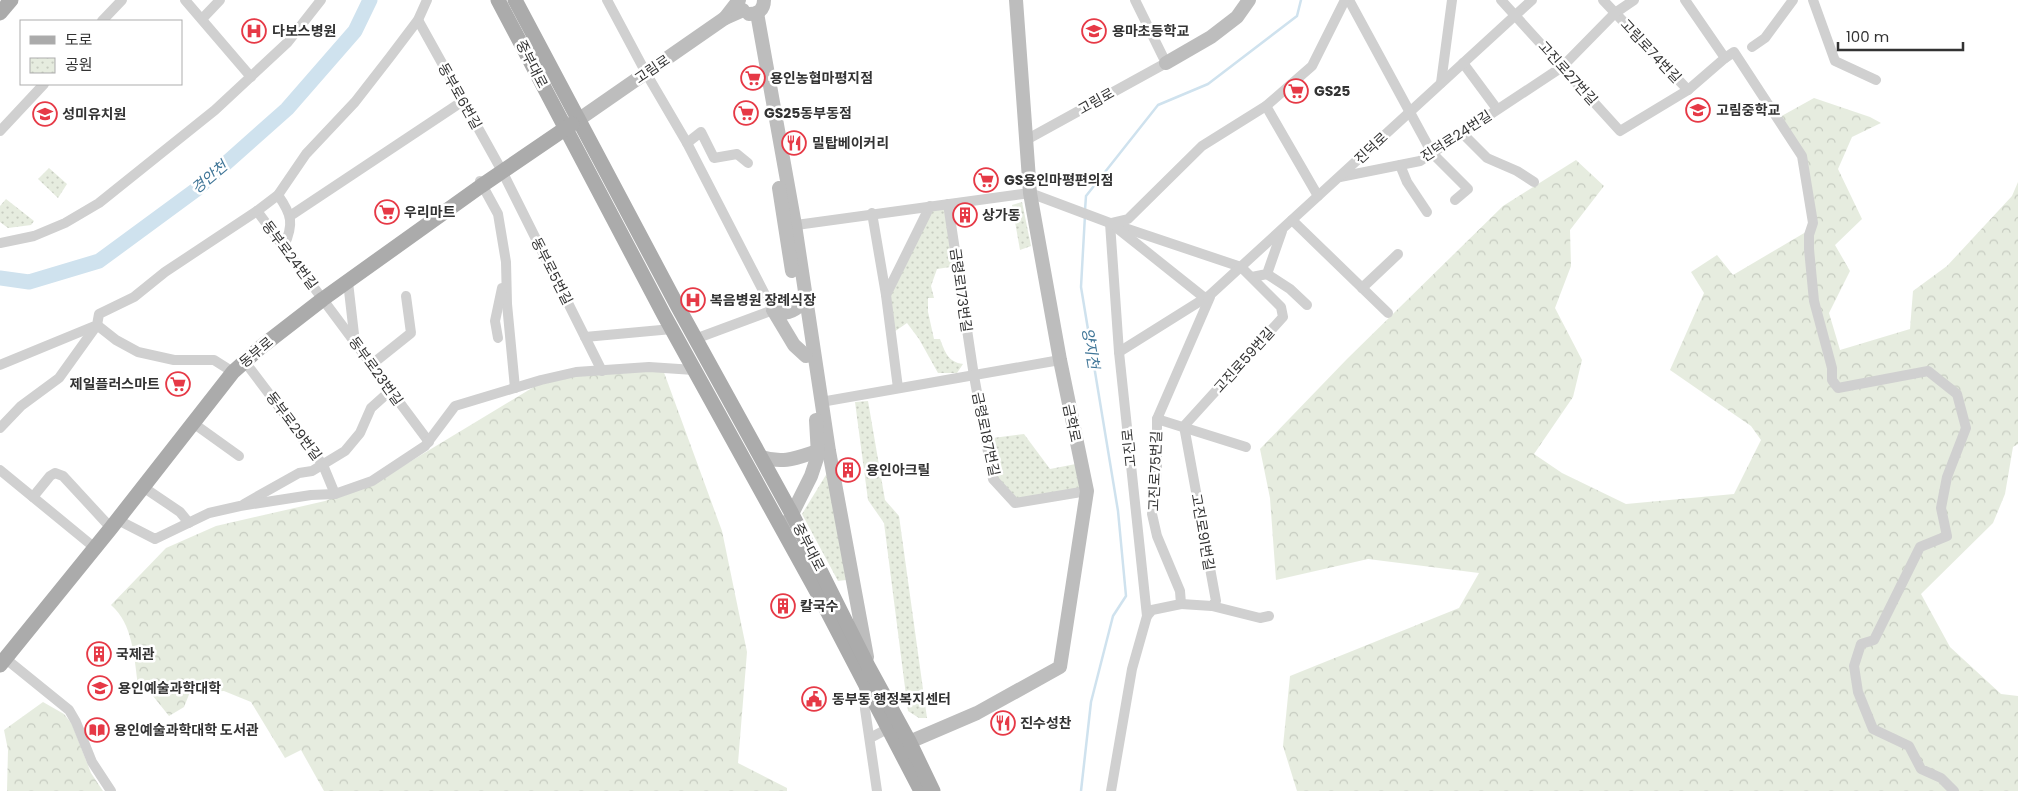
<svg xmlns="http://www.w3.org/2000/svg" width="2018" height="791" viewBox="0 0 2018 791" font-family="Poppins,'Noto Sans KR',sans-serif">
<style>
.forest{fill:url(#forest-crowns)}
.park{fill:url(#park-dots)}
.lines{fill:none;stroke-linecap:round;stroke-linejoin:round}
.stream{stroke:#cfe2ee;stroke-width:2.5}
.river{stroke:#cfe2ee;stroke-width:15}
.street{stroke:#d0d0d0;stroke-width:10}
.secondary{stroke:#bdbdbd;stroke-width:14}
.primary{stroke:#ababab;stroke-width:15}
.labels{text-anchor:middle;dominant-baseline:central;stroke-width:5;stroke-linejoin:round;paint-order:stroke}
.poi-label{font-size:14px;font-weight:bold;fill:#333;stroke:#fff;text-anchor:start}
.street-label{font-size:14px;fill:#333;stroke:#fff}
.water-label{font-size:15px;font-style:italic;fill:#3f7597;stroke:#fff}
</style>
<defs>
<pattern id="forest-crowns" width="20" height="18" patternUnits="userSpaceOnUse" patternTransform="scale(1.25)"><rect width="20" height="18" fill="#e6ecdf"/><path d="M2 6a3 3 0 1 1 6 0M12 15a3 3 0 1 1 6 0" fill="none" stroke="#c6cbc0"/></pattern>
<pattern id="park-dots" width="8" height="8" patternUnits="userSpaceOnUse" patternTransform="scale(1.25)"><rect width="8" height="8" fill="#e6ecdf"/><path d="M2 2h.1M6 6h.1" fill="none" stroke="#c6cbc0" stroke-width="1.8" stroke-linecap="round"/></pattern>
</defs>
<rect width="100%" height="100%" fill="#fff"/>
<g class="forest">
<polygon points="1814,98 1870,117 1881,123 1852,137 1838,169 1862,219 1835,245 1850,271 1829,313 1840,350 1910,329 1913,291 1947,266 2012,196 2018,182 2018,444 2013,447 2005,494 1993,523 1921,594 1950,647 2001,694 2018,696 2018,791 1297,791 1283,746 1290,676 1459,608 1479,573 1368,559 1276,580 1270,498 1260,449 1347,359 1503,206 1576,160 1604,186 1570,230 1571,266 1555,308 1582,360 1573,397 1534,454 1562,473 1626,504 1734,494 1761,440 1751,426 1670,370 1704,293 1691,272 1717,255 1733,275 1816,226 1803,155 1778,118"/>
<path d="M 662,367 L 722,531 L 747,652 L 738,763 L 787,788 L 787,791 L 324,791 L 301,750 L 285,758 L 251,702 L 224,691 L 190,692 L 184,707 L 169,716 L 149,691 L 138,685 C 134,657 133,624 111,605 L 166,548 L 216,526 L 325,501 L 378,481 L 547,379 Z"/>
<polygon points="43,702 64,714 72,724 91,773 103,791 7,791 8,750 4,730"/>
</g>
<g class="park">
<polygon points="49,168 67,184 58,198 38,179"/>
<polygon points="6,199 34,221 31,225 8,228 0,222 0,206"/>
<polygon points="1022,202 1031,246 1020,250 1012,205"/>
<path d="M 948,204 L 957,266 L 937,269 L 931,286 L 934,298 L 928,298 L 928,312 L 934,339 L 940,339 C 945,352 948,362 963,364 L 957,373 L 938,373 L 919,339 L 907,323 L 891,334 L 886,295 L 930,206 Z"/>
<polygon points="868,401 885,500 899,516 927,718 919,718 908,711 884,523 868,500 855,402"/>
<polygon points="1024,434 1050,469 1081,463 1087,491 1015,503 993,479 985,439"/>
<polygon points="829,470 846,580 838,581 802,514"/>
</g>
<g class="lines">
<g class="stream">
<polyline points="1085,210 1086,196 1158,105 1208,84 1297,16 1301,0"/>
<polyline points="1081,791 1091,702 1113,616 1126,596 1118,511 1081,287 1085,215"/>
</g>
<polyline class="river" points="0,278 29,282 99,261 197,189 287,109 355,31 370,0"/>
<g class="street">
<polyline points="185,0 251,77"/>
<polyline points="607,0 646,73 687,143 773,310 695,339"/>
<polyline points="1349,0 1432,153 1468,189 1455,200"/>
<polyline points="1501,0 1620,131 1688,90 1725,58 1685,0"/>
<polyline points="1603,0 1688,90"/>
<polyline points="1813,0 1835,61 1876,80"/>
<polyline points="202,19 220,0"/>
<polyline points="418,20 502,171 602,371"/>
<polyline points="102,21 122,0"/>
<polyline points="1752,47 1765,38 1793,0"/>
<polyline points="1725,58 1734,52 1802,156 1813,223 1809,235 1809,249 1814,301 1832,368 1832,380 1838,388 1928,371 1957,394 1966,428 1947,477 1941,508 1947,536 1920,547 1874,640 1861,644 1854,666 1858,692 1873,729 1909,746 1921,769 1941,778 1954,791"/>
<polyline points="1463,63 1497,109"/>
<polyline points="1441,83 1452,0"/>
<polyline points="1266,106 1318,196"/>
<polyline points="0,131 44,84"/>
<polyline points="1462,133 1487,158 1517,171 1534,182"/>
<polyline points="1026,140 1166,63 1135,0"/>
<polyline points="687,143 701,132 714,158 737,154 748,163"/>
<polyline points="1400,165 1407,182 1427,212"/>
<polyline points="1340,177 1420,161 1562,67 1615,13 1634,0"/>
<polyline points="480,181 498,214 506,262 507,304 515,388"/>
<path d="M 278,195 C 292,215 294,224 284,246"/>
<polyline points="948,204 974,376 993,479 1015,503 1087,491"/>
<polyline points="257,211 429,442"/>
<polyline points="872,213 886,295 930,206"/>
<polyline points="290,216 463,101"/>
<polyline points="1292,220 1388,313"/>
<polyline points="1110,223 1119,352 1147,616 1132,669 1111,791"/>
<polyline points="1111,223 1128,219 1202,146 1266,106 1312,66 1345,0"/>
<polyline points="789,226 1030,193 1110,223 1241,267 1281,307 1283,317 1184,426 1216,601 1212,606 1181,604"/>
<polyline points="1117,228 1206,299"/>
<polyline points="0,243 34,236 65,223 99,203 215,110 288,42 321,0"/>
<polyline points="1267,274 1290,289 1307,305"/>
<polyline points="1252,277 1267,274 1282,231"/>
<polyline points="348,282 355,343"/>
<polyline points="1362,288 1398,254"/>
<polyline points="886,295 898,388"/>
<polyline points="585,337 672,329"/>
<polyline points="498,338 495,321 502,288"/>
<polyline points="1119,352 1210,295 1532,0"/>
<polyline points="245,362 323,465 335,494"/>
<polyline points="0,365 97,325 99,314 134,297 165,272 257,211 278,195 306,154 355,102 390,57 418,20 427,0"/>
<polyline points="371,365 411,333 406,296"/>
<polyline points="821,402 1060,360"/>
<polyline points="1157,419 1246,447"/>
<polyline points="193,423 239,456"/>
<polyline points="0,428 21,406 59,378 97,325 116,340 138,352 174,360 214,360 233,372"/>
<polyline points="0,470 95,548"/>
<polyline points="143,487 180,512 189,523"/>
<polyline points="33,497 50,476 55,473 63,476 111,528"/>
<polyline points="244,504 299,473 312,471 345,451 360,433 371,408 390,391"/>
<polyline points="118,520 155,539 209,513 240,506 311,495 335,494 372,481 425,446 455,406 541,380 576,372 649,367 694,370"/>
<polyline points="1212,606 1260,618 1269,616"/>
<polyline points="1147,616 1152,610 1181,604 1180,591 1157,536 1152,514 1157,473 1157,419 1210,297"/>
<polyline points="6,659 69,710 76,722 92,762 111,791"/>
<polyline points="864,685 865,709 877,791"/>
<polyline points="870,738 889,728"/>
</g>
<g class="secondary">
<polyline points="739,0 725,18 743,10"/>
<polyline points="757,13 795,225 829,451 867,657"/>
<path d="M 749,14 C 758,14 764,10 764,0"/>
<polyline points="1166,63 1211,37 1237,17 1249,0"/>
<polyline points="578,120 725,18"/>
<polyline points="779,188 792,271"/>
<path d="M 798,307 C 789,314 783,314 773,310 L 794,345 L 806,356"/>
<path d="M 761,457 C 784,464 796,458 818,451"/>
<polyline points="788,522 811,476 818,455 816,420"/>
<polyline points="900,746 977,713 1060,667 1087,491 1060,360 1030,193 1016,0"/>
</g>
<g class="primary">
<polyline points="498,0 664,315 823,603 921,791"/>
<polyline points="515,0 678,307 792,514 868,666 909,741 933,791"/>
<polyline points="0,13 11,0"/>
<polyline points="0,665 111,528 233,372 261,347 323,299 481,186 572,124"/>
</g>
</g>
<defs>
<g id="hospital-ring" transform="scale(1.25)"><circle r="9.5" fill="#fff" stroke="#e63946" stroke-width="1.5"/><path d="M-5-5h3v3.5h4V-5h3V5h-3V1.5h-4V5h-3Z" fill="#e63946"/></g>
<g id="school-ring" transform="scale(1.25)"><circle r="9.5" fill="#fff" stroke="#e63946" stroke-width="1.5"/><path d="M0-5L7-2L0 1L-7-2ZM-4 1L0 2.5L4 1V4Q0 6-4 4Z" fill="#e63946"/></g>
<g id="supermarket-ring" transform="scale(1.25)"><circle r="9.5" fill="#fff" stroke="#e63946" stroke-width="1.5"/><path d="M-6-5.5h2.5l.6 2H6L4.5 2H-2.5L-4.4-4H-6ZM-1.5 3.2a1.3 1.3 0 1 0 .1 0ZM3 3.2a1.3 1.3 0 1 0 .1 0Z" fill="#e63946"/></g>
<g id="restaurant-ring" transform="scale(1.25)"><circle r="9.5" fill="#fff" stroke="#e63946" stroke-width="1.5"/><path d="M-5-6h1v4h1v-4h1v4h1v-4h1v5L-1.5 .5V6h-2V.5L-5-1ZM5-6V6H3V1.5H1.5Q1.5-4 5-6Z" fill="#e63946"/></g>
<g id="building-ring" transform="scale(1.25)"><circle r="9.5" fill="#fff" stroke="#e63946" stroke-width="1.5"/><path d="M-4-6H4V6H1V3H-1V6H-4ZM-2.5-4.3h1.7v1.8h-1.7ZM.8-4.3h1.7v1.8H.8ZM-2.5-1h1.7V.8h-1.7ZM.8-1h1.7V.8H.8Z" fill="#e63946"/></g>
<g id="university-ring" transform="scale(1.25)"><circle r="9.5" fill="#fff" stroke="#e63946" stroke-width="1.5"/><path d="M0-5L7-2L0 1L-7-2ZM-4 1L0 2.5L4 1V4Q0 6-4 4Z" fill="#e63946"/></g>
<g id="civic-ring" transform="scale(1.25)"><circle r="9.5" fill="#fff" stroke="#e63946" stroke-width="1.5"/><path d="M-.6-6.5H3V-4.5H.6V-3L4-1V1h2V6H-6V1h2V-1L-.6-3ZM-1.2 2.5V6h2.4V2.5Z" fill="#e63946"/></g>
<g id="library-ring" transform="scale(1.25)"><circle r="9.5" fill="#fff" stroke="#e63946" stroke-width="1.5"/><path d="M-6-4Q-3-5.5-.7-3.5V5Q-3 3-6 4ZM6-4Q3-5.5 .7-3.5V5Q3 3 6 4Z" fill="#e63946"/></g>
</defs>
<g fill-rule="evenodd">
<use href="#hospital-ring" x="254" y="31"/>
<use href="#school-ring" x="1094" y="31"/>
<use href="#supermarket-ring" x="753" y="78"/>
<use href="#supermarket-ring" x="1296" y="91"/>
<use href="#school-ring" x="1698" y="110"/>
<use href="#supermarket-ring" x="746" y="113"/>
<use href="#school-ring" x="45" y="114"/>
<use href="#restaurant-ring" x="794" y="143"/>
<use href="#supermarket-ring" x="986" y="180"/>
<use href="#supermarket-ring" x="387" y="212"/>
<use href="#building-ring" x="965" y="215"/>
<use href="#hospital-ring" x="693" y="300"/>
<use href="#supermarket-ring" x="178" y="384"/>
<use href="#building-ring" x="848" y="470"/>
<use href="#building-ring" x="783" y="606"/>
<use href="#building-ring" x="99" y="654"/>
<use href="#university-ring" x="100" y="688"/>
<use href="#civic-ring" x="814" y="699"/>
<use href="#restaurant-ring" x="1003" y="723"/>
<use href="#library-ring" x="97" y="730"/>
</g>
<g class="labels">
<g class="poi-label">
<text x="272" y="31">다보스병원</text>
<text x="1112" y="31">용마초등학교</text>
<text x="770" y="78">용인농협마평지점</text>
<text x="1314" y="91">GS25</text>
<text x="1716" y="110">고림중학교</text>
<text x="764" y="113">GS25동부동점</text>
<text x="62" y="114">성미유치원</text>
<text x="812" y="143">밀탑베이커리</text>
<text x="1004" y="180">GS용인마평편의점</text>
<text x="404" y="212">우리마트</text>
<text x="982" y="215">상가동</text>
<text x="710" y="300">복음병원 장례식장</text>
<text x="160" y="384" text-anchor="end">제일플러스마트</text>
<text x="866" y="470">용인아크릴</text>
<text x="800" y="606">칼국수</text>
<text x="116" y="654">국제관</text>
<text x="118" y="688">용인예술과학대학</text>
<text x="832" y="699">동부동 행정복지센터</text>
<text x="1020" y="723">진수성찬</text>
<text x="114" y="730">용인예술과학대학 도서관</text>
</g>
<g class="street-label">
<text transform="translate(1651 51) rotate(47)">고림로74번길</text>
<text transform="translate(532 64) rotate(63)">중부대로</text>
<text transform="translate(652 69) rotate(-34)">고림로</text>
<text transform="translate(1568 73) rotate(48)">고진로27번길</text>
<text transform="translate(460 96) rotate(61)">동부로6번길</text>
<text transform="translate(1096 101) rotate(-29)">고림로</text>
<text transform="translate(1456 136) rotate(-33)">진덕로24번길</text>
<text transform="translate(1371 148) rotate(-43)">진덕로</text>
<text transform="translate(290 255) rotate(53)">동부로24번길</text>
<text transform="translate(552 271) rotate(63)">동부로5번길</text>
<text transform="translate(961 290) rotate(82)">금령로173번길</text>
<text transform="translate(256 352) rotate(-40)">동부로</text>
<text transform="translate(1244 360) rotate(-48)">고진로59번길</text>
<text transform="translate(376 371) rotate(54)">동부로23번길</text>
<text transform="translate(1072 423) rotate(78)">금학로</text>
<text transform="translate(294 426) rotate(53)">동부로29번길</text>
<text transform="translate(986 434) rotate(78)">금령로187번길</text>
<text transform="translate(1129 448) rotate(-96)">고진로</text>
<text transform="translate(1155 471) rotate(-88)">고진로75번길</text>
<text transform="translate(1203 532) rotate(80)">고진로91번길</text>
<text transform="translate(809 547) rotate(63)">중부대로</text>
</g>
<g class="water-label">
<text transform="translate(209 177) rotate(-40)">경안천</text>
<text transform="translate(1091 348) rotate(81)">양지천</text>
</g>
</g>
<rect x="20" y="20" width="162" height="65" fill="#ffffff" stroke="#adadad"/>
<rect x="30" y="36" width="25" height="8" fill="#ababab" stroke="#adadad"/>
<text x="65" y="45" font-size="15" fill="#333333">도로</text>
<rect x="30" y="58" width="25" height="15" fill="url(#park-dots)" stroke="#adadad"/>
<text x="65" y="70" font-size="15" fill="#333333">공원</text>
<path d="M1838 42v8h125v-8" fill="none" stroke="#333333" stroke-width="2.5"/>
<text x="1846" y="42" font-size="15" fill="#333333" stroke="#ffffff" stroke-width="4" paint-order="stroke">100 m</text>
</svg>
